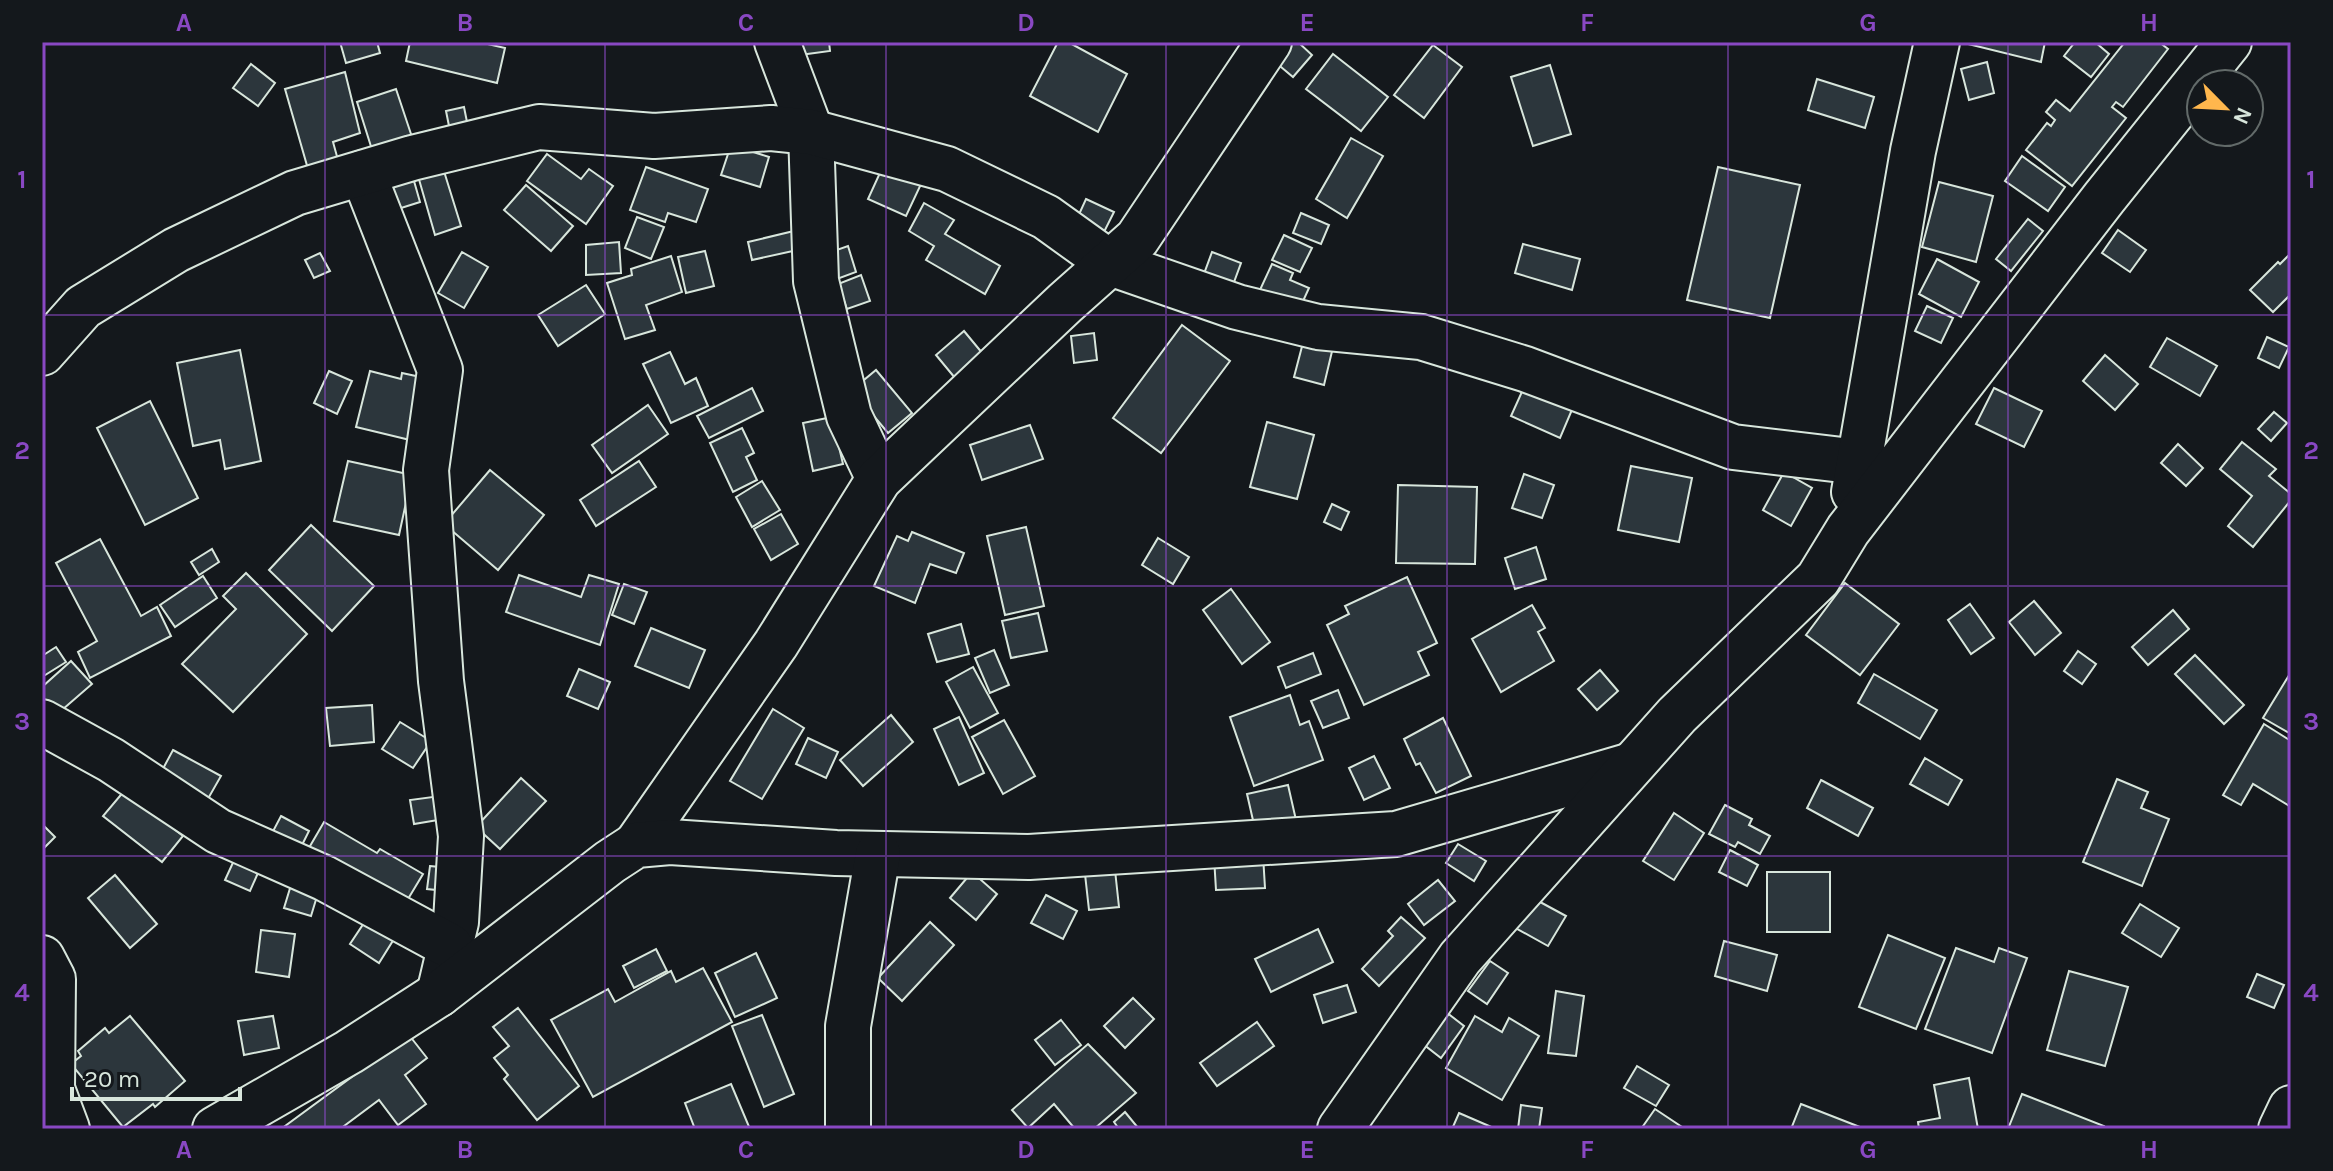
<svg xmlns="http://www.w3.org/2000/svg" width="2333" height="1171" viewBox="0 0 2333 1171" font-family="Karla,sans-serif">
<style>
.building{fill:#2c363c;stroke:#d8e6dc;stroke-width:2}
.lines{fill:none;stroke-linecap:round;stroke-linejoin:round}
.minor-casing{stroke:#d8e6dc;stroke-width:48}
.minor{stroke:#14181c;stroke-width:44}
.grid{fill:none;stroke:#8948c3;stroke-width:2;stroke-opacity:0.55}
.neatline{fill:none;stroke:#8948c3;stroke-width:3}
.grid-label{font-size:26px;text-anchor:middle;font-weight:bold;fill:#8948c3}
</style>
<rect width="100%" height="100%" fill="#14181c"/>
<g class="building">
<polygon points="340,42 377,42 380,53 346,63"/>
<polygon points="410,42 479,42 505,48 497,83 406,61"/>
<polygon points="791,42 829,42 830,51 792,56"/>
<polygon points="1058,42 1068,42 1127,74 1098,132 1030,96"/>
<polygon points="1293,42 1298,42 1312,55 1293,77 1275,62"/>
<polygon points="1960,42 2045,42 2041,62"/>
<polygon points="2075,42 2095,42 2109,54 2091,77 2064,56"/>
<polygon points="2125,42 2159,42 2168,49 2123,107 2116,102 2112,107 2126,118 2072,186 2026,150 2047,123 2051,126 2055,120 2046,112 2056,100 2070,111"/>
<polygon points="1433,45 1462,67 1424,118 1394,95"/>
<polygon points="1333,54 1388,97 1361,131 1306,89"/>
<polygon points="1987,62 1994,93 1969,100 1961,69"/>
<polygon points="251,64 275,83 258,106 233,88"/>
<polygon points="1550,65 1571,134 1533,146 1511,77"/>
<polygon points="345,72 360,133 333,142 338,160 308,169 285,89"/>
<polygon points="1817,79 1874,97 1865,128 1808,110"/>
<polygon points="396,89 414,143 374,156 357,102"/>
<polygon points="464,107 469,132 451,136 446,111"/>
<polygon points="1351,138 1383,156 1347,218 1316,199"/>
<polygon points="731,145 769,157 760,187 721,175"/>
<polygon points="547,154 581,179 589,169 613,186 586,224 527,181"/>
<polygon points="2022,156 2065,187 2048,211 2005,181"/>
<polygon points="884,164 922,182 906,216 868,199"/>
<polygon points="646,167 708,189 696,222 668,213 665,222 630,210"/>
<polygon points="1718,167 1800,185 1770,318 1687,300"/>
<polygon points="443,168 461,226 435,235 418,176"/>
<polygon points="412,174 420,202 398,209 390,181"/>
<polygon points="1939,182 1993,196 1976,262 1922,247"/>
<polygon points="526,185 573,226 551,251 504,210"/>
<polygon points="1086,199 1114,212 1102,236 1075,223"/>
<polygon points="924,203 954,220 945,234 1000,266 985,294 926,260 934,246 909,231"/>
<polygon points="1301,213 1329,225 1321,244 1293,233"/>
<polygon points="637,217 664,227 651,259 625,248"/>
<polygon points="2028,219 2043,231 2011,271 1996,259"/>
<polygon points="798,230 802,249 752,260 748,242"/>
<polygon points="2118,230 2146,250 2130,272 2102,253"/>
<polygon points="1284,235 1312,248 1300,272 1272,260"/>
<polygon points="619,242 621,273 586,275 586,245"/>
<polygon points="1523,244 1580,259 1572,290 1515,273"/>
<polygon points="848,246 856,272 837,279 828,253"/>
<polygon points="705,251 714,286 686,293 678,257"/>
<polygon points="462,252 488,267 464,308 438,293"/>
<polygon points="1212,252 1241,263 1230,293 1201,282"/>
<polygon points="320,253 330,271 314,278 305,260"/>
<polygon points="2291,253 2291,294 2273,312 2250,290 2278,262 2280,264"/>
<polygon points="671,256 682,292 646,305 655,330 625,339 607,283 632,275 631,269"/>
<polygon points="1937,259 1979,282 1961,317 1919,294"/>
<polygon points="1272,264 1293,273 1290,280 1309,288 1299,310 1259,292"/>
<polygon points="861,275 870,301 847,309 838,284"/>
<polygon points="586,285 605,314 558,346 538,315"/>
<polygon points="1927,306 1953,318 1941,343 1915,331"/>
<polygon points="1182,325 1230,361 1161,453 1113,418"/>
<polygon points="964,331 983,354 955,378 936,355"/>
<polygon points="1094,333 1097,360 1074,363 1071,336"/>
<polygon points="1305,335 1334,343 1324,385 1294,377"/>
<polygon points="2267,337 2289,347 2279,368 2258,358"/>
<polygon points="2167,338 2217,366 2200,396 2150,367"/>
<polygon points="240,350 261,461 225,469 220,440 193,446 177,363"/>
<polygon points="670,352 685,384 696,378 708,406 671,423 643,364"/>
<polygon points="2105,355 2138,384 2115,410 2083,381"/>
<polygon points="876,370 912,413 888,433 852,390"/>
<polygon points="329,371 352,381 337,414 314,403"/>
<polygon points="370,371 401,379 402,373 425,378 410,440 356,427"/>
<polygon points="1525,385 1574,405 1560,438 1511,416"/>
<polygon points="752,388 763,411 709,438 697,416"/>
<polygon points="1994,388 2042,411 2024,447 1976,424"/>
<polygon points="150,401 198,498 145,525 97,428"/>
<polygon points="648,405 668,434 612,473 592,445"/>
<polygon points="2274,412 2287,423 2271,441 2258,429"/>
<polygon points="832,417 843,464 813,471 803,423"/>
<polygon points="1267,422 1314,435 1297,499 1250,487"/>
<polygon points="1030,425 1043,459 982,480 970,445"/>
<polygon points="742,428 754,453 746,457 757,480 733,492 710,443"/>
<polygon points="2242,442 2276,469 2269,476 2291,494 2291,500 2253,547 2228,526 2252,496 2220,469"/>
<polygon points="2178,444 2203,468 2186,486 2161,463"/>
<polygon points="348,461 412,475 399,535 334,521"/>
<polygon points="639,461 656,487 596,526 580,500"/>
<polygon points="1631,466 1692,478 1679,542 1618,530"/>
<polygon points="490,470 544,515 498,570 444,524"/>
<polygon points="1784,472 1812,488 1791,526 1763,510"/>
<polygon points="1524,474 1554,485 1542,518 1512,508"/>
<polygon points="762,481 780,510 752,527 736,497"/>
<polygon points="1398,485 1477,487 1475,564 1396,563"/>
<polygon points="1332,504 1349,512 1341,530 1324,522"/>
<polygon points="781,514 798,544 771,560 754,529"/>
<polygon points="311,525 374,586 332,631 269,570"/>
<polygon points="1026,527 1044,606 1005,615 987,536"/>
<polygon points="912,532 964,553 956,573 930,564 915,603 874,586 897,536 908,541"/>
<polygon points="1158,538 1189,557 1173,584 1142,565"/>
<polygon points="100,539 141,616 157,607 171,636 90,678 78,652 97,641 56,563"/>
<polygon points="1536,547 1546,579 1515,589 1505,558"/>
<polygon points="212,549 219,562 199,575 191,562"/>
<polygon points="246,573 307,634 233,712 182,664 236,609 223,596"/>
<polygon points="519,575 581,597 589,575 619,584 600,645 506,612"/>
<polygon points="203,576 217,598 175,627 160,605"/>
<polygon points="1407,577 1437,643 1418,652 1429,675 1364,705 1327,625 1349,614 1345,606"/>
<polygon points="1845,583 1899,624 1860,675 1806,635"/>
<polygon points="624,584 647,592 634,624 612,615"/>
<polygon points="1231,589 1270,642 1242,664 1203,610"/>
<polygon points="2034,601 2061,633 2035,655 2009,622"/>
<polygon points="1970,604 1994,638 1971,654 1948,620"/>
<polygon points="1532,605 1545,628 1538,632 1554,661 1501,692 1472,639"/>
<polygon points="2173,610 2189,629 2148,665 2132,647"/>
<polygon points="1038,613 1047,651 1011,658 1002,621"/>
<polygon points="961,624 969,654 937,662 928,634"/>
<polygon points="651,628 705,650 689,688 635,666"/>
<polygon points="56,647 66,662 42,677 42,656"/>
<polygon points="994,650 1009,685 990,693 975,658"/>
<polygon points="2078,651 2096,664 2082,684 2064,671"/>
<polygon points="1313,653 1321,674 1286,688 1278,667"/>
<polygon points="2195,655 2244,705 2224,724 2175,674"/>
<polygon points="71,661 92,684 55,716 42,701 42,687"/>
<polygon points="973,667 998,713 970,728 946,682"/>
<polygon points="579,669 610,682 598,709 567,696"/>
<polygon points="1600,670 1618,691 1597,710 1578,689"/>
<polygon points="2291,672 2291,734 2263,718"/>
<polygon points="1874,674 1937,710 1920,739 1858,703"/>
<polygon points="1338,690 1349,718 1323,728 1311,701"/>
<polygon points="1290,695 1300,725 1309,721 1323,760 1254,786 1230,717"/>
<polygon points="372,705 374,742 330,746 326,708"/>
<polygon points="773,709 804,728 762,799 730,781"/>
<polygon points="891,715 913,742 863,786 840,760"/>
<polygon points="959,717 984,773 959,785 934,729"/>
<polygon points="1443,718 1471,776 1436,793 1420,763 1416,765 1404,739"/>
<polygon points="1004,720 1035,776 1003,794 972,737"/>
<polygon points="400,722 431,741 413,768 382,749"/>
<polygon points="2264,724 2291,741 2291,807 2253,784 2241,805 2223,795"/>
<polygon points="808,738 838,752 826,778 796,764"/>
<polygon points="173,750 221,776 205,804 158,778"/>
<polygon points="1374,756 1390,788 1364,800 1349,768"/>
<polygon points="1925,758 1962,780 1948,805 1910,784"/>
<polygon points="521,778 546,801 500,849 476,827"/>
<polygon points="2117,779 2148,792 2141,808 2169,819 2142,886 2083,862"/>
<polygon points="1821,780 1873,808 1858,836 1807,808"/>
<polygon points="1288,785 1296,820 1255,829 1247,794"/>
<polygon points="125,790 183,836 162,862 103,816"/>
<polygon points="440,796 444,819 414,824 410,800"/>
<polygon points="1725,805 1752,819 1749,825 1770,836 1760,854 1738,842 1735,847 1709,834"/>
<polygon points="1674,813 1704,833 1674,880 1643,861"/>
<polygon points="281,816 309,831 299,851 271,835"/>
<polygon points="324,822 377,853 380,849 423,874 402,909 306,853"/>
<polygon points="42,824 55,837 42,850"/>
<polygon points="1458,844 1486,861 1474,881 1446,863"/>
<polygon points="1730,850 1758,865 1747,886 1719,872"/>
<polygon points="1263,855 1265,888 1216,890 1214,857"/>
<polygon points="236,856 261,866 250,891 225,880"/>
<polygon points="430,866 449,868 446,891 427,889"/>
<polygon points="1115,870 1119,907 1089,910 1085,874"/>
<polygon points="972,872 997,894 976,920 950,898"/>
<rect x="1767" y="872" width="63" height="60"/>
<polygon points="115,875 157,924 130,948 88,898"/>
<polygon points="1438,880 1455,901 1424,925 1408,904"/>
<polygon points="291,885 318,893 311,916 284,908"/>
<polygon points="1046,895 1077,911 1063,939 1031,923"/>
<polygon points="1529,896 1566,916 1548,946 1512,926"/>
<polygon points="2140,904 2179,928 2161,957 2122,933"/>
<polygon points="1401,917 1425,938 1379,986 1362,969 1393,936 1388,931"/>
<polygon points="366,920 394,939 379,963 350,944"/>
<polygon points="930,922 954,945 902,1001 878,978"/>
<polygon points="1318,929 1333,962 1271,992 1255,959"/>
<polygon points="261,930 295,934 289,977 256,972"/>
<polygon points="1888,935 1945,958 1916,1029 1859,1007"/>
<polygon points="1724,941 1777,955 1767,991 1715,976"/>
<polygon points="1956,948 1994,962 1999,948 2027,958 1992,1053 1925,1029"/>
<polygon points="656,949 667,971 634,988 623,966"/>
<polygon points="756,953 777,998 735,1017 715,973"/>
<polygon points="1490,961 1508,973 1487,1004 1468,991"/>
<polygon points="703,968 732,1022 593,1097 551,1020 608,989 615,1002 671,971 676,982"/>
<polygon points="2069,971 2128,987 2105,1066 2047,1050"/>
<polygon points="2257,974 2284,985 2274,1008 2247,997"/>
<polygon points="1347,985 1356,1012 1323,1023 1314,995"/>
<polygon points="1556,991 1584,996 1576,1056 1548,1053"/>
<polygon points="1133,998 1154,1019 1125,1048 1104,1026"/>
<polygon points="518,1008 579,1086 537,1120 504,1079 508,1075 494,1058 509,1046 493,1027"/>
<polygon points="1446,1012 1464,1026 1441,1058 1423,1044"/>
<polygon points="762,1015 794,1094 764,1107 732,1026"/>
<polygon points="130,1016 185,1081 155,1107 153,1104 123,1127 71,1064 81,1056 78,1051 105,1028 109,1033"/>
<polygon points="273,1016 279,1048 244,1055 238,1021"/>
<polygon points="1475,1016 1502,1032 1509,1018 1539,1036 1502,1100 1446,1068"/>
<polygon points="1061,1020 1081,1045 1055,1065 1035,1040"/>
<polygon points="1257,1022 1274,1046 1217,1086 1200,1063"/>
<polygon points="409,1035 427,1058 405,1075 426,1104 398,1125 379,1100 340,1129 281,1129"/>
<polygon points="1088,1044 1136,1093 1094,1129 1075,1129 1054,1104 1028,1128 1012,1110"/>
<polygon points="1637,1066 1669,1085 1656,1106 1624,1088"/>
<polygon points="1969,1078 1978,1129 1919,1129 1918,1122 1940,1118 1934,1085"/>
<polygon points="731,1084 750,1129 695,1129 685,1103"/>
<polygon points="2022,1094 2104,1126 2103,1129 2008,1129"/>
<polygon points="1801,1104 1865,1129 1791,1129"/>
<polygon points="1521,1105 1542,1108 1539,1129 1518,1129"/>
<polygon points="1655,1109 1685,1129 1641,1129"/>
<polygon points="1125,1112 1139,1129 1119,1129 1114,1122"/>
<polygon points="1459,1113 1496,1129 1452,1129"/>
</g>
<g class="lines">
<g class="minor-casing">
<g id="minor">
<polyline points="777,42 811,132 816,281 849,416 879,479"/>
<polyline points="363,173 440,370 426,470 441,681 461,836 456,922 439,994"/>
<polyline points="42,353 83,307 176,250 295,193 412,158 539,127 654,136 771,128 811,132 947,169 1046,217 1110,263 1237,307 1318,327 1421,337 1525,369 1733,447 1859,462"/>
<polyline points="1854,492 1913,151 1937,42"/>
<polyline points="42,722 111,760 218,831 324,878 450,946"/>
<polyline points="636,845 776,644 879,479 1065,303 1137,239 1269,42"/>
<polyline points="42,958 53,979 52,1089 67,1129"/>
<polyline points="215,1129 349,1052 439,994 610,862 636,845 670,842 836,853 1029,857 1396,834 1628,766"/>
<polyline points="848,1129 848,1026 878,854"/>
<polyline points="1340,1129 1460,958 1677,715 1818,579 1848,530 2104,198 2229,42"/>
<polyline points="2281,1129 2291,1108"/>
</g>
</g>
<use href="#minor" class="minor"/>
</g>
<path class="grid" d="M 325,42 L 325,1129M 605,42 L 605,1129M 886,42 L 886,1129M 1166,42 L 1166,1129M 1447,42 L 1447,1129M 1728,42 L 1728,1129M 2008,42 L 2008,1129M 42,315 L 2291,315M 42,586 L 2291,586M 42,856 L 2291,856"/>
<rect width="2333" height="1171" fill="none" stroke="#14181c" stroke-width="88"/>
<g transform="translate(2225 108) rotate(114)"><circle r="38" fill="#14181c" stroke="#626a69" stroke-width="2"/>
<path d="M0-6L14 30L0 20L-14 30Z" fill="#ffb74d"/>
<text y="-12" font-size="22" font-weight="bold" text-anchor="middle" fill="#d8e6dc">N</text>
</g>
<path d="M72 1087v12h168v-12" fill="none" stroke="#d8e6dc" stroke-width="4"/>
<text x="84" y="1087" font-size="24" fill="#d8e6dc" stroke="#14181c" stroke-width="6" paint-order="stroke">20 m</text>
<rect x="44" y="44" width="2245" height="1083" class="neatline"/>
<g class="grid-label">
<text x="184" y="31">A</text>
<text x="465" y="31">B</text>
<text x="746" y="31">C</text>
<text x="1026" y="31">D</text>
<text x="1307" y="31">E</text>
<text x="1587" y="31">F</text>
<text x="1868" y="31">G</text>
<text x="2149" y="31">H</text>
<text x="22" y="188">1</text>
<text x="2311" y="188">1</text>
<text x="22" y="459">2</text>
<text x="2311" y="459">2</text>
<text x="22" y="730">3</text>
<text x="2311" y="730">3</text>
<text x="22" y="1001">4</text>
<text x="2311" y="1001">4</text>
<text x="184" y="1158">A</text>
<text x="465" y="1158">B</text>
<text x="746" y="1158">C</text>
<text x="1026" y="1158">D</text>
<text x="1307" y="1158">E</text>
<text x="1587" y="1158">F</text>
<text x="1868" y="1158">G</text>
<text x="2149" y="1158">H</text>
</g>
</svg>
